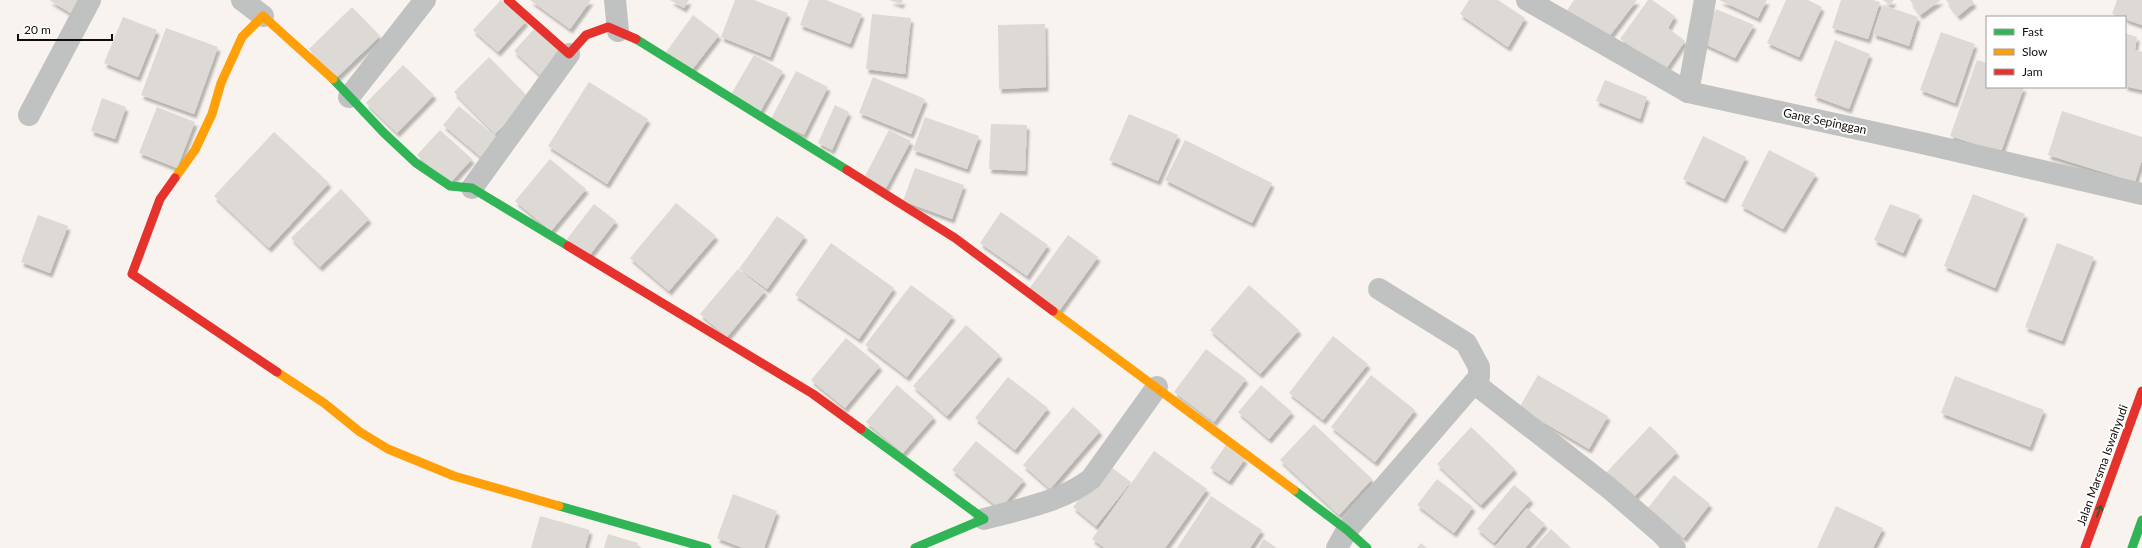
<svg xmlns="http://www.w3.org/2000/svg" width="2142" height="548" viewBox="0 0 2142 548" font-family="Lato,sans-serif">
<style>
.building{fill:#ddd9d4;filter:url(#shadow)}
.lines{fill:none;stroke-linecap:round;stroke-linejoin:round}
.street{stroke:#c0c2c1;stroke-width:22}
.fast{stroke:#30b455;stroke-width:9}
.slow{stroke:#ff9f0a;stroke-width:9}
.jam{stroke:#e5322d;stroke-width:9}
.oneway{stroke:#20602e}
.labels{text-anchor:middle;dominant-baseline:central;stroke-width:4;stroke-linejoin:round;paint-order:stroke}
.street-label{font-size:12px;fill:#100d08;stroke:#fff}
</style>
<defs>
<filter id="shadow"><feDropShadow dx="2.5" dy="4.5" stdDeviation="1" flood-color="#0004"/></filter>
</defs>
<rect width="100%" height="100%" fill="#f8f3ee"/>
<g class="building">
<polygon points="49,0 80,0 72,14"/>
<polygon points="501,0 526,21 498,52 473,30"/>
<polygon points="530,0 591,0 570,29"/>
<polygon points="670,0 689,0 684,8"/>
<polygon points="735,0 754,0 788,13 770,57 721,37"/>
<polygon points="809,0 826,0 862,14 850,44 800,25"/>
<polygon points="889,0 903,0 901,4"/>
<polygon points="1469,0 1498,0 1525,18 1508,47 1460,14"/>
<polygon points="1574,0 1637,0 1608,38 1566,12"/>
<polygon points="1648,0 1652,0 1675,16 1668,28 1685,41 1666,69 1620,39"/>
<polygon points="1719,0 1767,0 1758,18"/>
<polygon points="1786,0 1808,0 1822,7 1799,57 1767,43"/>
<polygon points="1841,0 1873,0 1880,2 1868,39 1832,28"/>
<polygon points="1883,0 1894,0 1890,5"/>
<polygon points="1910,0 1941,0 1920,15"/>
<polygon points="1946,0 1972,0 1974,3 1958,16"/>
<polygon points="2117,0 2142,0 2142,25 2125,19 2125,17 2112,14"/>
<polygon points="1883,5 1918,17 1909,46 1873,34"/>
<polygon points="352,7 380,36 336,78 309,49"/>
<polygon points="1716,9 1754,25 1735,58 1698,41"/>
<polygon points="872,14 911,18 905,74 866,69"/>
<polygon points="693,15 719,35 691,71 666,52"/>
<polygon points="123,17 157,30 138,77 104,63"/>
<polygon points="1045,24 1046,87 999,89 998,25"/>
<polygon points="166,28 218,47 194,114 141,95"/>
<polygon points="535,28 563,53 542,77 514,51"/>
<polygon points="1941,32 1975,44 1955,103 1920,90"/>
<polygon points="2125,33 2137,37 2135,50 2142,52 2142,90 2125,86"/>
<polygon points="1835,40 1870,54 1849,109 1814,96"/>
<polygon points="754,55 783,71 760,112 730,96"/>
<polygon points="489,57 530,99 495,134 454,92"/>
<polygon points="1977,60 1987,63 1987,87 2024,87 2001,152 1950,136"/>
<polygon points="403,65 434,95 397,133 366,103"/>
<polygon points="796,71 828,87 804,135 771,119"/>
<polygon points="873,77 925,99 911,134 859,113"/>
<polygon points="1605,80 1647,97 1640,119 1596,101"/>
<polygon points="589,82 648,119 607,184 548,146"/>
<polygon points="102,98 126,107 115,139 91,131"/>
<polygon points="835,105 849,112 832,150 818,143"/>
<polygon points="459,106 497,138 481,157 443,125"/>
<polygon points="157,107 195,122 177,168 139,153"/>
<polygon points="2062,111 2142,137 2142,160 2135,182 2048,155"/>
<polygon points="1129,114 1178,135 1158,181 1109,160"/>
<polygon points="925,117 979,136 967,169 913,150"/>
<polygon points="991,124 1027,125 1025,171 989,169"/>
<polygon points="440,130 472,159 449,184 417,155"/>
<polygon points="889,130 911,141 886,188 865,176"/>
<polygon points="274,132 329,183 269,248 214,196"/>
<polygon points="1703,136 1746,157 1724,199 1683,179"/>
<polygon points="1185,140 1272,183 1252,223 1165,180"/>
<polygon points="1769,150 1816,174 1783,229 1741,206"/>
<polygon points="550,159 586,189 551,231 515,201"/>
<polygon points="915,168 964,185 952,219 903,201"/>
<polygon points="341,189 369,219 320,267 291,238"/>
<polygon points="1973,194 2025,214 1995,288 1944,266"/>
<polygon points="676,203 716,236 669,291 630,258"/>
<polygon points="594,204 616,221 589,256 567,239"/>
<polygon points="1890,204 1920,215 1903,253 1874,240"/>
<polygon points="1001,212 1048,245 1027,276 980,243"/>
<polygon points="38,215 68,226 50,273 21,262"/>
<polygon points="777,216 805,236 767,289 739,269"/>
<polygon points="1068,235 1098,257 1059,311 1029,289"/>
<polygon points="831,243 894,288 859,339 795,295"/>
<polygon points="2057,243 2094,257 2062,341 2025,327"/>
<polygon points="738,269 765,291 727,337 700,314"/>
<polygon points="911,285 953,316 907,377 865,345"/>
<polygon points="1249,285 1299,330 1260,374 1210,330"/>
<polygon points="966,325 1000,355 947,416 913,386"/>
<polygon points="1333,336 1368,364 1323,420 1289,393"/>
<polygon points="846,338 880,366 845,408 811,380"/>
<polygon points="1206,349 1246,379 1214,422 1174,392"/>
<polygon points="1371,375 1415,410 1375,462 1331,427"/>
<polygon points="1538,375 1608,416 1589,449 1519,408"/>
<polygon points="1955,376 2044,410 2030,447 1941,413"/>
<polygon points="1008,377 1048,408 1015,450 975,418"/>
<polygon points="897,385 934,417 903,453 866,422"/>
<polygon points="1261,385 1292,412 1269,439 1238,412"/>
<polygon points="1073,407 1100,431 1050,489 1023,465"/>
<polygon points="1314,424 1372,479 1339,515 1280,460"/>
<polygon points="1650,426 1677,452 1631,500 1604,475"/>
<polygon points="1471,427 1515,469 1481,505 1437,464"/>
<polygon points="976,441 1024,480 1000,509 952,470"/>
<polygon points="1226,445 1245,459 1229,481 1210,468"/>
<polygon points="1154,451 1207,489 1165,548 1105,548 1092,539"/>
<polygon points="1107,464 1131,482 1096,526 1073,507"/>
<polygon points="1674,475 1710,504 1684,538 1647,509"/>
<polygon points="1437,479 1473,507 1454,533 1417,505"/>
<polygon points="1514,485 1531,499 1494,543 1477,529"/>
<polygon points="733,494 777,511 764,548 743,548 717,538"/>
<polygon points="1211,496 1262,530 1250,548 1177,548"/>
<polygon points="1836,506 1883,528 1873,548 1817,548"/>
<polygon points="1527,508 1545,524 1525,548 1494,548"/>
<polygon points="540,516 590,530 585,548 531,548"/>
<polygon points="1551,529 1570,547 1569,548 1534,548"/>
<polygon points="608,534 638,543 637,548 604,548"/>
<polygon points="1264,539 1277,548 1258,548"/>
<polygon points="1421,543 1427,548 1417,548"/>
</g>
<g class="lines">
<g class="street">
<polyline points="242,0 263,16"/>
<polyline points="615,0 618,31"/>
<polyline points="1527,0 1688,92 1922,143 2142,194"/>
<polyline points="1688,92 1705,0"/>
<polyline points="349,97 425,0"/>
<polyline points="29,115 90,0"/>
<polyline points="472,188 569,54"/>
<polyline points="1379,289 1466,343 1479,367 1479,377 1474,383"/>
<path d="M 984,519 C 1020,509 1061,502 1091,479 L 1157,387"/>
<polyline points="1337,548 1347,530 1474,383 1609,488 1662,534 1675,548"/>
</g>
<g class="fast">
<polyline points="636,39 847,170"/>
<polyline points="333,79 384,133 416,163 450,186 472,188 568,246"/>
<polyline points="861,429 984,519 915,548"/>
<polyline points="1294,490 1347,530 1367,548"/>
<polyline points="559,506 707,548"/>
<polyline points="2132,548 2142,520"/>
</g>
<g class="slow">
<polyline points="175,178 195,150 212,114 221,83 242,37 263,16 333,79"/>
<polyline points="1053,311 1294,490"/>
<polyline points="277,372 324,403 360,432 388,449 454,476 559,506"/>
</g>
<g class="jam">
<polyline points="508,0 569,54 586,35 608,27 636,39"/>
<polyline points="847,170 955,238 1053,311"/>
<polyline points="175,178 160,199 132,274 277,372"/>
<polyline points="568,246 813,394 861,429"/>
<polyline points="2085,548 2142,391"/>
</g>
</g>
<defs><path id="oneway-shaft" d="M-6 0H5M1.5-3L5.5 0L1.5 3" fill="none" stroke-width="1.6" stroke-linecap="round" stroke-linejoin="round"/></defs>
<use class="oneway" href="#oneway-shaft" transform="translate(2099 511) rotate(-70)"/>
<g class="labels">
<g class="street-label">
<text transform="translate(1825 121) rotate(12)">Gang Sepinggan</text>
<text transform="translate(2102 465) rotate(-70)">Jalan Marsma Iswahyudi</text>
</g>
</g>
<rect x="1986" y="16" width="140" height="72" fill="#ffffff" stroke="#9f9e9c"/>
<rect x="1994" y="29" width="20" height="6" fill="#30b455" stroke="#9f9e9c"/>
<text x="2022" y="36" font-size="12" fill="#100d08">Fast</text>
<rect x="1994" y="49" width="20" height="6" fill="#ff9f0a" stroke="#9f9e9c"/>
<text x="2022" y="56" font-size="12" fill="#100d08">Slow</text>
<rect x="1994" y="69" width="20" height="6" fill="#e5322d" stroke="#9f9e9c"/>
<text x="2022" y="76" font-size="12" fill="#100d08">Jam</text>
<path d="M18 34v6h94v-6" fill="none" stroke="#100d08" stroke-width="2"/>
<text x="24" y="34" font-size="12" fill="#100d08" stroke="#ffffff" stroke-width="3" paint-order="stroke">20 m</text>
</svg>
